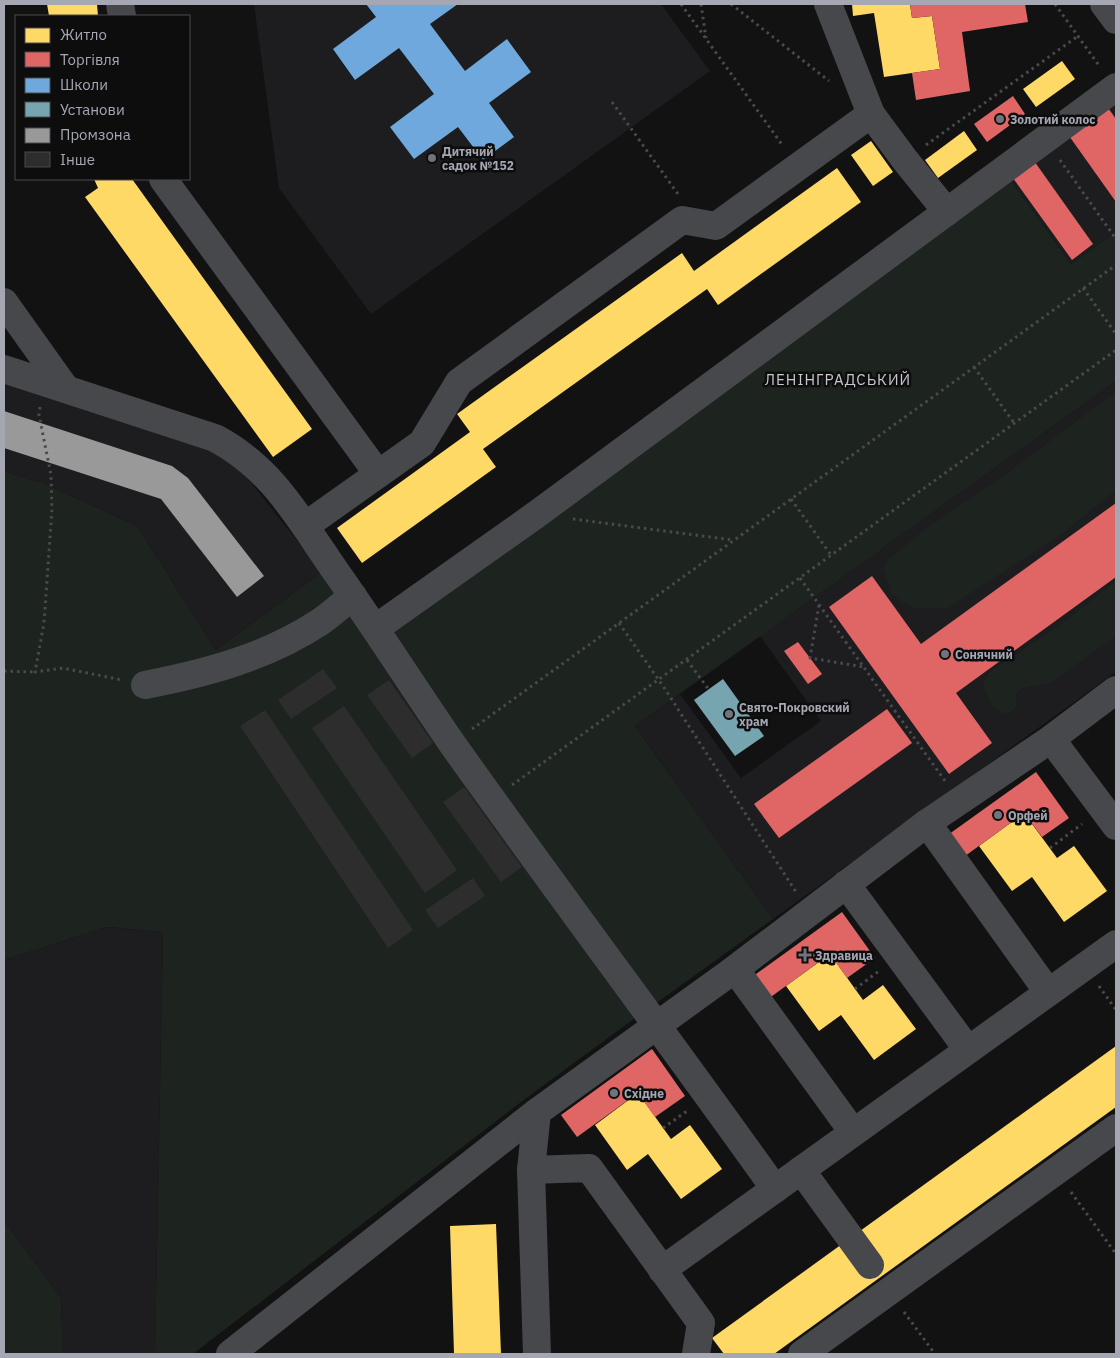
<svg xmlns="http://www.w3.org/2000/svg" width="1120" height="1358" viewBox="0 0 1120 1358" font-family="'IBM Plex Sans',sans-serif">
<style>
.built{fill:#1d1c1e}
.green{fill:#1d231e}
.homes{fill:#ffd966}
.shops{fill:#e06666}
.schools{fill:#6fa8dc}
.public{fill:#76a5af}
.industry{fill:#999}
.building{fill:#2d2d2e}
.lines{fill:none;stroke-linecap:round;stroke-linejoin:round}
.path{stroke:#494a4d;stroke-width:3;stroke-dasharray:2.5 4;stroke-linecap:butt}
.minor{stroke:#47484c;stroke-width:28}
.poi-dot{fill:#72747b;stroke:#0d0d0e;stroke-width:2}
.labels{text-anchor:middle;dominant-baseline:central;stroke-width:5;stroke-linejoin:round;paint-order:stroke}
.poi-label{font-size:12px;font-weight:bold;fill:#a5a8b3;stroke:#0d0d0e;text-anchor:start}
.quarter-label{font-size:15px;letter-spacing:1px;fill:#c6c7cf;stroke:#0d0d0e}
</style>
<rect width="100%" height="100%" fill="#121213"/>
<g class="built">
<polygon points="254,4 661,4 710,71 371,314 279,188"/>
<polygon points="1116,98 1116,232 1071,264 1002,168"/>
<polygon points="4,376 229,455 322,572 216,650 137,526 45,484 4,471"/>
<polygon points="1116,381 1116,672 773,919 635,726 680,694 741,778 821,721 760,636"/>
<polygon points="107,927 163,932 155,1354 63,1354 61,1298 4,1221 4,960"/>
</g>
<g class="green">
<polygon points="1002,168 1071,264 1116,232 1116,381 635,726 773,919 651,1007 371,621"/>
<polygon points="1116,391 1116,490 1063,533 948,608 917,609 902,602 891,593 883,568 889,559 921,532 1003,476"/>
<polygon points="4,471 45,484 137,526 216,650 322,572 642,1013 525,1099 193,1354 155,1354 163,932 107,927 4,960"/>
<path d="M 1116,581 L 1116,636 L 1051,683 L 1027,687 L 1018,691 L 1016,695 L 1017,705 C 1001,727 985,699 983,682 L 991,671 L 1057,627 Z"/>
<polygon points="4,1221 61,1298 63,1354 4,1354"/>
</g>
<g class="homes">
<polygon points="47,4 97,4 98,16 49,16"/>
<polygon points="852,4 910,4 912,18 932,16 940,69 884,77 874,13 853,16"/>
<polygon points="1062,61 1075,79 1036,107 1023,89"/>
<polygon points="964,131 977,150 938,178 925,160"/>
<polygon points="871,141 893,172 873,186 851,155"/>
<polygon points="837,168 861,202 718,305 707,289 483,449 496,467 362,563 337,528 470,432 457,414 682,253 694,271"/>
<polygon points="94,179 132,179 312,429 273,457 85,197 98,188"/>
<polygon points="1024,813 1057,858 1074,846 1107,891 1064,922 1032,877 1012,891 979,846"/>
<polygon points="830,954 863,1000 883,985 916,1029 874,1060 841,1015 819,1031 786,986"/>
<polygon points="1116,1046 1116,1107 774,1354 724,1354 712,1338"/>
<polygon points="638,1093 671,1139 690,1125 722,1169 681,1199 648,1154 627,1170 595,1125"/>
<polygon points="496,1224 501,1354 454,1354 450,1226"/>
</g>
<g class="shops">
<polygon points="910,4 1025,4 1028,22 962,32 970,91 916,100 912,73 940,69 932,16 912,18"/>
<polygon points="1013,96 1025,114 987,142 974,124"/>
<polygon points="1106,105 1116,119 1116,202 1067,133"/>
<polygon points="1032,158 1093,244 1072,260 1010,174"/>
<polygon points="1116,503 1116,577 956,693 992,743 949,774 829,607 872,576 921,644"/>
<polygon points="798,642 822,674 808,684 784,651"/>
<polygon points="887,709 912,743 779,838 754,804"/>
<polygon points="1036,772 1069,818 1042,837 1024,813 961,859 945,837"/>
<polygon points="842,912 875,958 847,978 830,954 768,999 752,977"/>
<polygon points="652,1049 685,1096 655,1117 638,1093 577,1137 561,1115"/>
</g>
<polygon class="schools" points="366,4 458,4 430,24 465,71 507,39 531,72 489,103 514,137 483,160 458,127 414,159 390,127 434,94 399,48 355,80 333,49 376,17"/>
<polygon class="public" points="723,679 764,736 735,756 694,700"/>
<polygon class="industry" points="4,411 172,466 188,478 264,576 237,597 161,499 4,448"/>
<g class="building">
<polygon points="323,669 337,688 291,719 278,700"/>
<polygon points="389,680 433,743 412,758 367,695"/>
<polygon points="344,706 457,870 425,893 312,728"/>
<polygon points="265,710 413,930 388,948 240,726"/>
<polygon points="464,787 522,867 501,882 443,802"/>
<polygon points="473,878 485,896 438,928 425,910"/>
</g>
<g class="lines">
<g class="path">
<polyline points="681,4 783,146"/>
<polyline points="701,4 706,38"/>
<polyline points="731,4 829,81"/>
<polyline points="1055,4 1100,67"/>
<polyline points="612,102 678,194"/>
<polyline points="926,145 1078,36"/>
<polyline points="1060,160 1116,239"/>
<polyline points="1083,288 1116,334"/>
<polyline points="974,367 1014,423"/>
<polyline points="40,407 39,415 51,475 52,509 44,623 35,672 63,668 122,680"/>
<polyline points="791,499 831,555"/>
<polyline points="573,519 733,540"/>
<polyline points="800,578 945,781"/>
<polyline points="819,605 810,658 864,667"/>
<polyline points="619,623 665,689 796,892"/>
<polyline points="687,660 709,690"/>
<polyline points="4,671 35,672"/>
<polyline points="472,729 1116,265"/>
<polyline points="512,785 1116,350"/>
<polyline points="1050,848 1082,824"/>
<polyline points="1099,986 1116,1010"/>
<polyline points="855,989 879,971"/>
<polyline points="663,1128 687,1111"/>
<polyline points="1071,1192 1116,1254"/>
<polyline points="904,1312 935,1354"/>
</g>
<g class="minor">
<polyline points="120,4 122,16"/>
<polyline points="828,4 871,114 905,160 947,212"/>
<polyline points="1104,4 1116,20"/>
<polyline points="163,179 378,474"/>
<polyline points="4,302 66,389"/>
<path d="M 4,369 L 215,438 C 272,468 298,517 334,569 C 375,627 413,687 453,745 C 559,894 669,1040 775,1189"/>
<polyline points="305,526 422,443 459,382 682,220 716,226 871,114"/>
<polyline points="376,628 537,514 1116,87"/>
<path d="M 145,685 C 207,673 267,657 320,622 C 332,614 342,604 353,596"/>
<polyline points="1051,739 1116,826"/>
<polyline points="927,823 1048,992"/>
<polyline points="846,884 968,1050"/>
<polyline points="735,969 853,1132"/>
<polyline points="531,1170 589,1168 701,1323 696,1354"/>
<polyline points="801,1170 870,1265"/>
<polyline points="662,1270 1116,944"/>
<polyline points="230,1354 537,1112 735,969 927,823 1051,739 1116,690"/>
<polyline points="537,1354 531,1170 537,1112"/>
<polyline points="802,1354 1116,1128"/>
</g>
</g>
<g class="poi-dot">
<circle cx="1000" cy="119" r="5"/>
<circle cx="432" cy="158" r="5"/>
<circle cx="945" cy="654" r="5"/>
<circle cx="729" cy="714" r="5"/>
<circle cx="998" cy="815" r="5"/>
<path d="M802.5 947.5h5v5h5v5h-5v5h-5v-5h-5v-5h5z"/>
<circle cx="614" cy="1093" r="5"/>
</g>
<g class="labels">
<g class="poi-label">
<text x="1010" y="119">Золотий колос</text>
<text x="442" y="151">Дитячий<tspan x="442" dy="14">садок №152</tspan></text>
<text x="955" y="654">Сонячний</text>
<text x="739" y="707">Свято-Покровский<tspan x="739" dy="14">храм</tspan></text>
<text x="1008" y="815">Орфей</text>
<text x="815" y="955">Здравица</text>
<text x="624" y="1093">Східне</text>
</g>
<g class="quarter-label">
<text x="838" y="379">ЛЕНІНГРАДСЬКИЙ</text>
</g>
</g>
<rect width="1120" height="1358" fill="none" stroke="#a5a8b3" stroke-width="10"/>
<rect x="15" y="15" width="175" height="165" fill="#0d0d0e" stroke="#4a4b50"/>
<rect x="25" y="28" width="25" height="15" fill="#ffd966" stroke="#4a4b50"/>
<text x="60" y="40" font-size="15" fill="#a5a8b3">Житло</text>
<rect x="25" y="52" width="25" height="15" fill="#e06666" stroke="#4a4b50"/>
<text x="60" y="65" font-size="15" fill="#a5a8b3">Торгівля</text>
<rect x="25" y="78" width="25" height="15" fill="#6fa8dc" stroke="#4a4b50"/>
<text x="60" y="90" font-size="15" fill="#a5a8b3">Школи</text>
<rect x="25" y="102" width="25" height="15" fill="#76a5af" stroke="#4a4b50"/>
<text x="60" y="115" font-size="15" fill="#a5a8b3">Установи</text>
<rect x="25" y="128" width="25" height="15" fill="#999999" stroke="#4a4b50"/>
<text x="60" y="140" font-size="15" fill="#a5a8b3">Промзона</text>
<rect x="25" y="152" width="25" height="15" fill="#2d2d2e" stroke="#4a4b50"/>
<text x="60" y="165" font-size="15" fill="#a5a8b3">Інше</text>
</svg>
